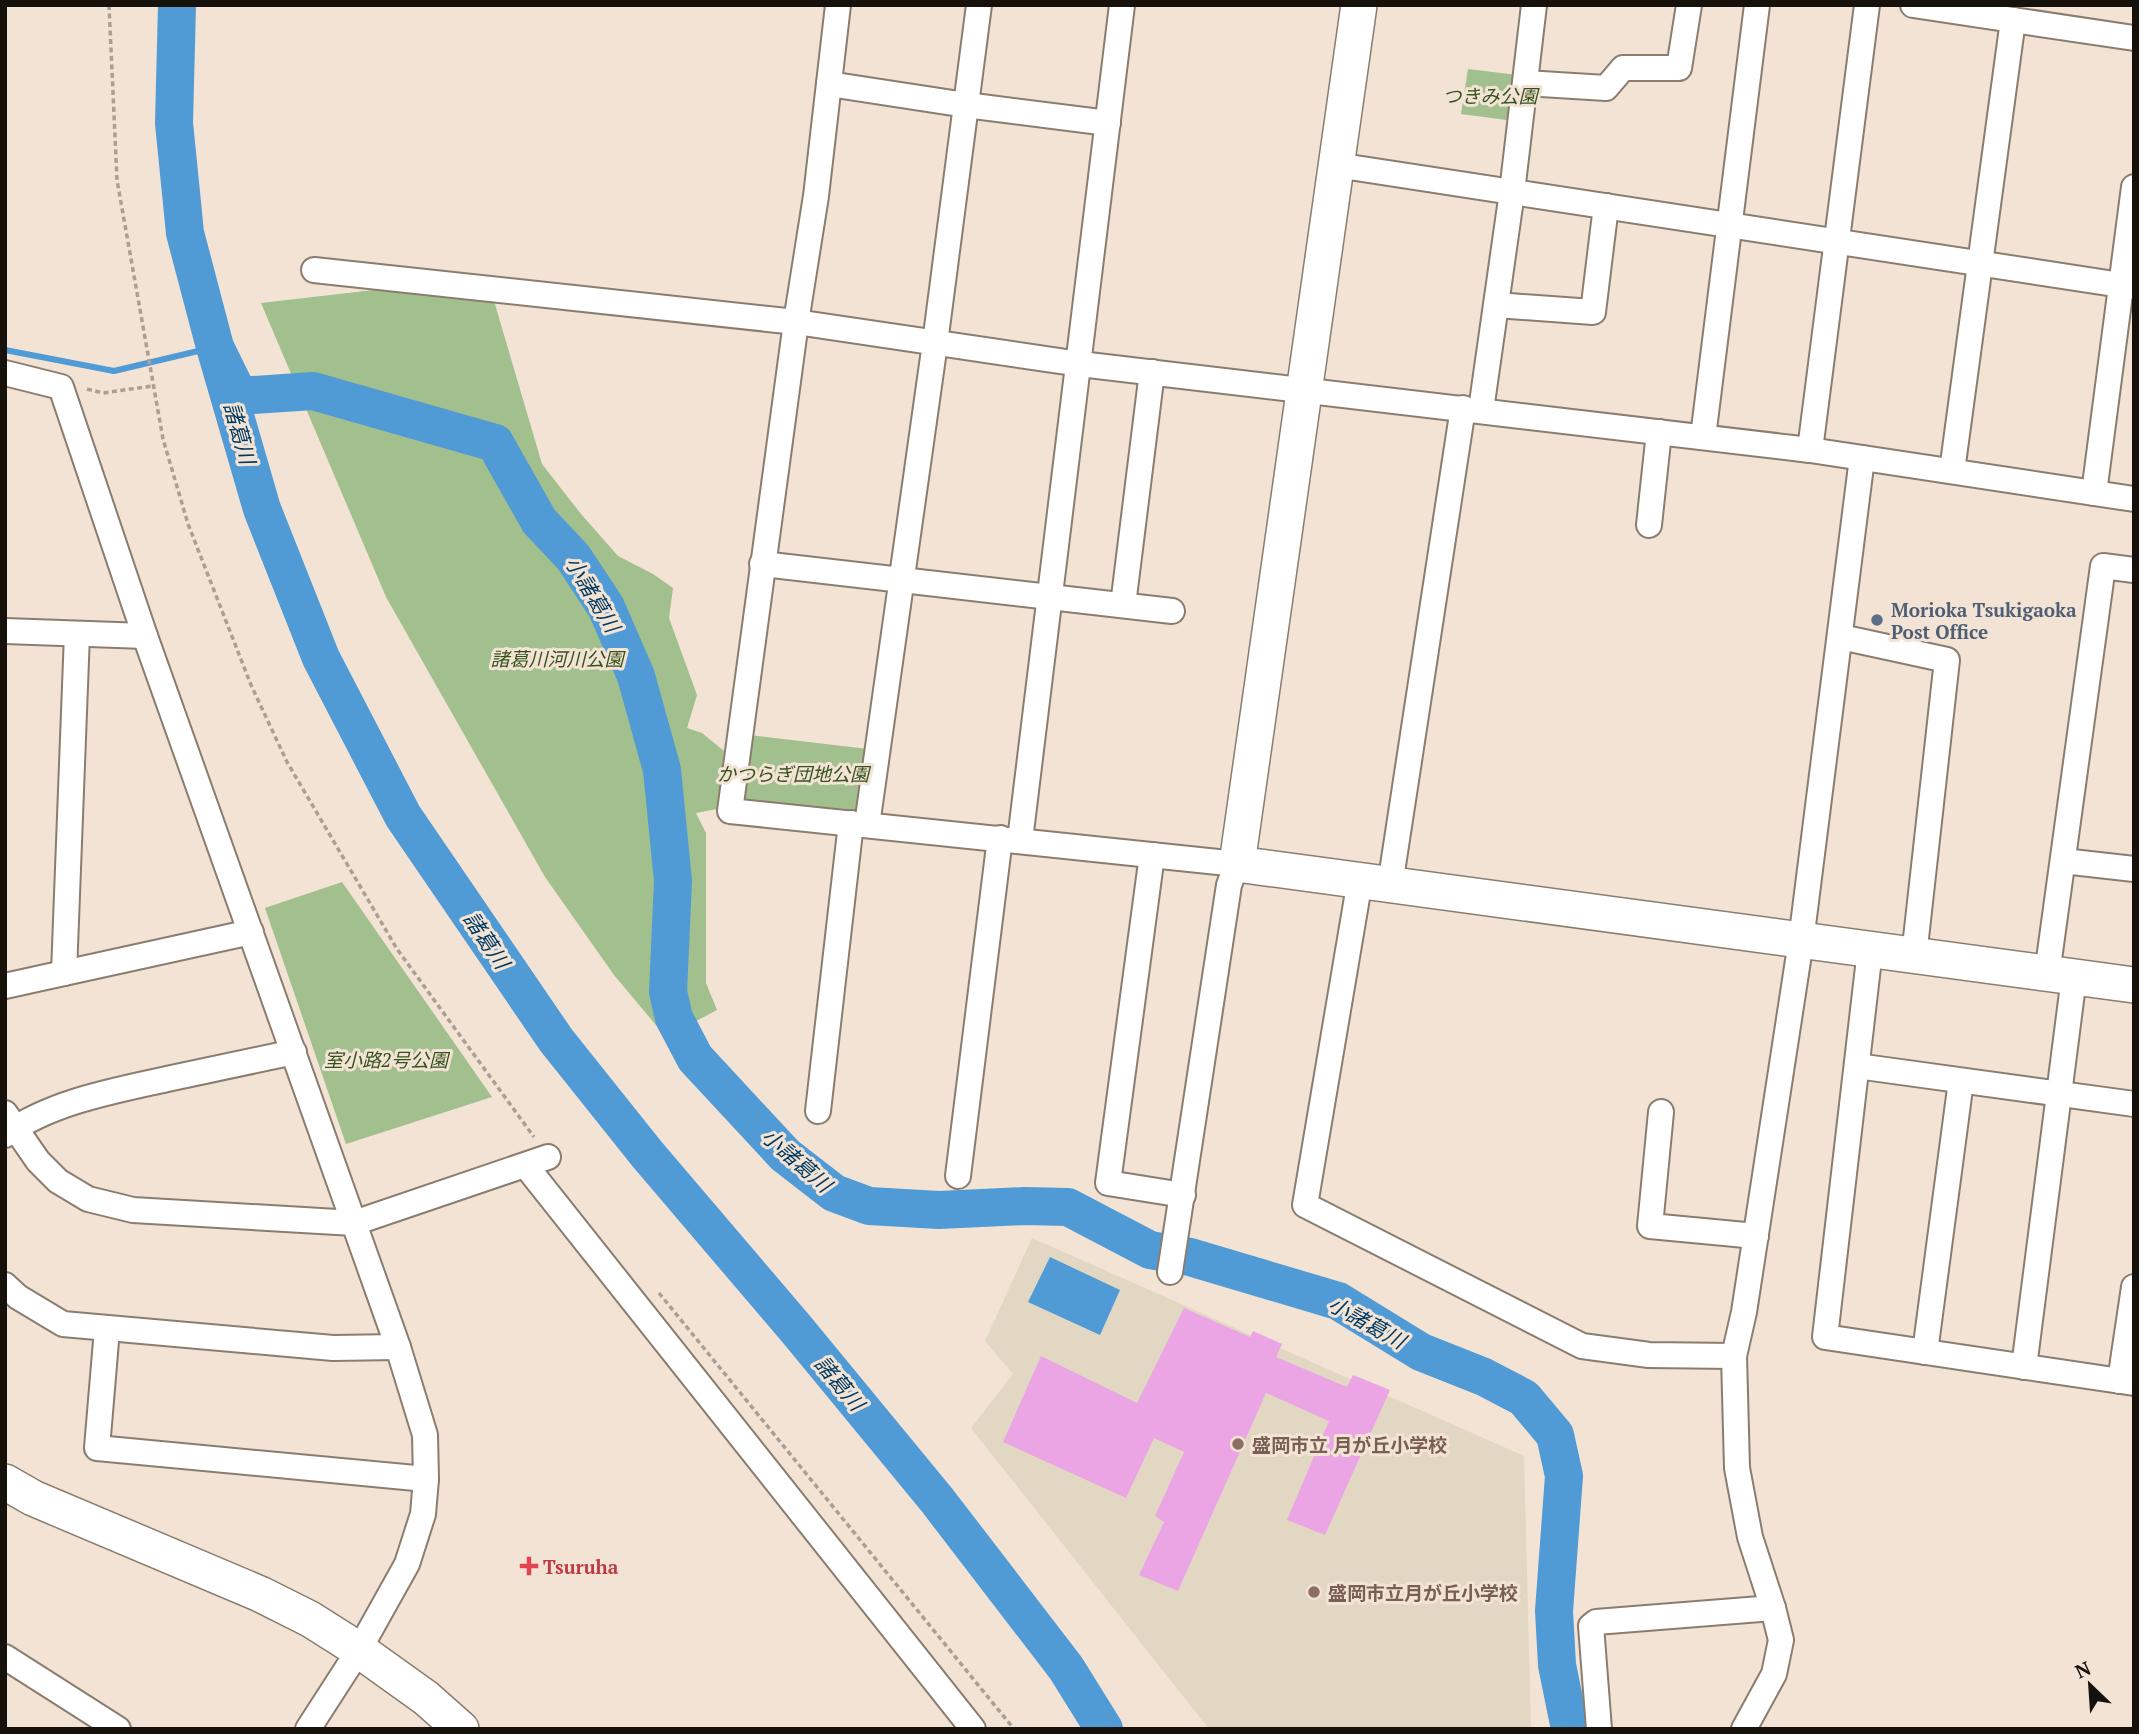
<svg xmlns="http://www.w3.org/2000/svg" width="2139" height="1734" viewBox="0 0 2139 1734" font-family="'PT Serif','Noto Sans JP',serif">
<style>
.education{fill:#e2d7c2}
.green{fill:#a2bf8e}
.water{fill:#509ad6}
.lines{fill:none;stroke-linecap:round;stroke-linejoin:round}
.stream{stroke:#509ad6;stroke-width:6}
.river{stroke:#509ad6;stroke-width:38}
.building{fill:#eca5e4}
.street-casing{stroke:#8a7d6f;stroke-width:28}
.secondary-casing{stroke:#8a7d6f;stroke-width:38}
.path{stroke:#aa9f93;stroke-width:3.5;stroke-dasharray:5 3.5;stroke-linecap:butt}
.street{stroke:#fff;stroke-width:24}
.secondary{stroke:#fff;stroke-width:35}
.service-dot{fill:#5c6f8a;stroke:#f2e3d4;stroke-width:2.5}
.education-dot{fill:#8d6e63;stroke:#f2e3d4;stroke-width:2.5}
.health-dot{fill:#e0444e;stroke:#f2e3d4;stroke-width:2.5}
.labels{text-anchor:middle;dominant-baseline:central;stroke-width:6;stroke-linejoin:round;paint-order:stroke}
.park-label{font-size:19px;font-style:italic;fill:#34521c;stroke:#f2e3d4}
.service-label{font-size:19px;font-weight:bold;fill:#4e5e75;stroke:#f2e3d4;text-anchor:start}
.education-label{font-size:19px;font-weight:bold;fill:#785e54;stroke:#f2e3d4;text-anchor:start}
.health-label{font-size:19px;font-weight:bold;fill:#be3a42;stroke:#f2e3d4;text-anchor:start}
.water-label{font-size:21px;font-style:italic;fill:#003a62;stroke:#f2e3d4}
</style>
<rect width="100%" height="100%" fill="#f2e3d4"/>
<polygon class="education" points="1032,1238 1524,1456 1531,1729 1209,1729 971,1428 1013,1374 985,1341"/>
<g class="green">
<polygon points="1468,69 1518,75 1514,121 1461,114"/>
<polygon points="487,277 542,464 581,514 618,556 653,574 673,588 669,618 697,695 687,728 702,733 724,751 717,809 696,813 706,833 706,983 717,1010 666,1037 614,975 545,877 386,597 261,303"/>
<polygon points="749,735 868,749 860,813 740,800"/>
<polygon points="342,882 492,1097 346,1144 265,908"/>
</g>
<polygon class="water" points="1050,1257 1120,1290 1100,1335 1028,1302"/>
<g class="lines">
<polyline class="stream" points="5,350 114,371 215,347"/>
<g class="river">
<polyline points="177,5 174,123 185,233 215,347 262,509 321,658 403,816 556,1040 647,1154 797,1330 937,1500 1066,1668 1104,1729"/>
<polyline points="215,347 239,396 313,391 495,443 539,521 573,557 606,607 636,676 662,770 673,881 668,992 674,1018 695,1058 785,1155 834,1193 869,1206 939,1210 1025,1206 1068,1207 1150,1250 1190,1257 1338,1301 1421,1352 1484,1377 1524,1398 1555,1435 1564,1476 1554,1611 1557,1665 1570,1729"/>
</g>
</g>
<polygon class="building" points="1184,1308 1250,1337 1253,1331 1282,1344 1276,1357 1347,1387 1353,1375 1390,1390 1325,1535 1287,1520 1329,1421 1266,1393 1178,1591 1139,1575 1164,1522 1155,1516 1184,1452 1154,1438 1126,1498 1003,1442 1041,1356 1137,1403"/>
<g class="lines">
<g class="street-casing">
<g id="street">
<polyline points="838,5 816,196 796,322 730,811 1237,864 1229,885 1170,1272"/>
<polyline points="1913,5 2134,38"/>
<polyline points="1525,83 1606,88 1623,68 1679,68 1689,5"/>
<polyline points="829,84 966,105 1108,123"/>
<polyline points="1336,165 2134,287"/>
<polyline points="314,270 796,322 1080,364 1810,450 2134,499"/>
<polyline points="1496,305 1593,312 1606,206"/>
<polyline points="5,373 61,387 145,636 398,1347 425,1435 426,1479 423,1514 407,1564 359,1650 308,1729"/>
<polyline points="1481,410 1512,192 1534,5"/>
<polyline points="1703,437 1757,5"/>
<polyline points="1810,450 1867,5"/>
<polyline points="1952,471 2013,20"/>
<polyline points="2094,493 2134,187"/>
<polyline points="1649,525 1659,432"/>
<polyline points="762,564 1172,611"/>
<polyline points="1123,605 1152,372"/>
<polyline points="5,631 145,636"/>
<polyline points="77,634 64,973 251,932"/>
<polyline points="1841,637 1947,660 1914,956"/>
<polyline points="867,825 935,343 979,5"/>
<polyline points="1020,840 1122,5"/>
<polyline points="1152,855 1108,1183 1183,1195"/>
<polyline points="2063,861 2134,869"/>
<polyline points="1360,880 1305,1205 1582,1346 1649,1355 1734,1356"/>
<polyline points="1390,885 1463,408"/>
<polyline points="1870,950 1825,1337 2134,1383"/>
<polyline points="2047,974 2103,566 2134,570"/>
<polyline points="5,986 64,973"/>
<polyline points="1857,1066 2134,1104"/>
<polyline points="818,1111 851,823"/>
<polyline points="1661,1112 1650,1226 1756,1236"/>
<polyline points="5,1113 38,1161 58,1181 88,1199 133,1210 354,1223 548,1157"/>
<path d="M 5,1135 C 51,1102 113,1091 167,1079 C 209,1070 251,1061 294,1052"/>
<polyline points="526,1166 973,1729"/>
<polyline points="958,1176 1000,838"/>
<polyline points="5,1285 18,1297 63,1324 333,1348 398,1347"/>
<polyline points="107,1329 97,1448 426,1479"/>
<polyline points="1925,1352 1961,1081"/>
<polyline points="2024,1367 2074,977"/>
<polyline points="2120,1381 2134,1287"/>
<polyline points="5,1657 118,1729"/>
<polyline points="1599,1729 1591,1626 1596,1622 1773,1608"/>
<polyline points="1744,1729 1774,1674 1781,1640 1773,1608 1750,1537 1737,1468 1734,1356 1744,1312 1801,941 1862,458"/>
</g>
</g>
<g class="secondary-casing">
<g id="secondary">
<polyline points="1359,5 1237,864 2134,985"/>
<polyline points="5,1482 33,1498 260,1594 310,1619 359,1650 426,1698 461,1729"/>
</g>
</g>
<g class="path">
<polyline points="109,5 117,180 163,439 188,524 251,685 287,762 397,949 534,1137"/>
<polyline points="87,389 103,393 152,386"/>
<polyline points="659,1293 1014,1729"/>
</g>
<use href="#street" class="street"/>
<use href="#secondary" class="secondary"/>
</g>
<circle class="service-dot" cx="1877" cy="620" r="7"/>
<g class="education-dot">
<circle cx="1238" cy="1444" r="7"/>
<circle cx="1314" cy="1592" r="7"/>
</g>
<path class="health-dot" d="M525.5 1555.5h7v7h7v7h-7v7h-7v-7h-7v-7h7z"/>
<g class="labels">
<g class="park-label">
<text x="1490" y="95">つきみ公園</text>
<text x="557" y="658">諸葛川河川公園</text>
<text x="793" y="773">かつらぎ団地公園</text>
<text x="386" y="1059">室小路2号公園</text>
</g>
<g class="service-label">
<text x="1891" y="609">Morioka Tsukigaoka<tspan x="1891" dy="22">Post Office</tspan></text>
</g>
<g class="education-label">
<text x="1252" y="1444">盛岡市立 月が丘小学校</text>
<text x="1328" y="1592">盛岡市立月が丘小学校</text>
</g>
<g class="health-label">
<text x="543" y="1566">Tsuruha</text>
</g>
<g class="water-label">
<text transform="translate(240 433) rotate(74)">諸葛川</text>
<text transform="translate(593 594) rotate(59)">小諸葛川</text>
<text transform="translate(487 940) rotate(56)">諸葛川</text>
<text transform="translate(797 1160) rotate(41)">小諸葛川</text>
<text transform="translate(1367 1322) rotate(29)">小諸葛川</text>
<text transform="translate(840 1383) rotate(50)">諸葛川</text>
</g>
</g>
<rect width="2139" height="1734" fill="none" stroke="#16110b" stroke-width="14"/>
<g transform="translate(2090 1685) rotate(335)" stroke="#f2e3d4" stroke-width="5" paint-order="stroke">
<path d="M0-5L12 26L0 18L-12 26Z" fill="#16110b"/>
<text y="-10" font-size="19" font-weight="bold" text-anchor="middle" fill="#16110b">N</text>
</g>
</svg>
